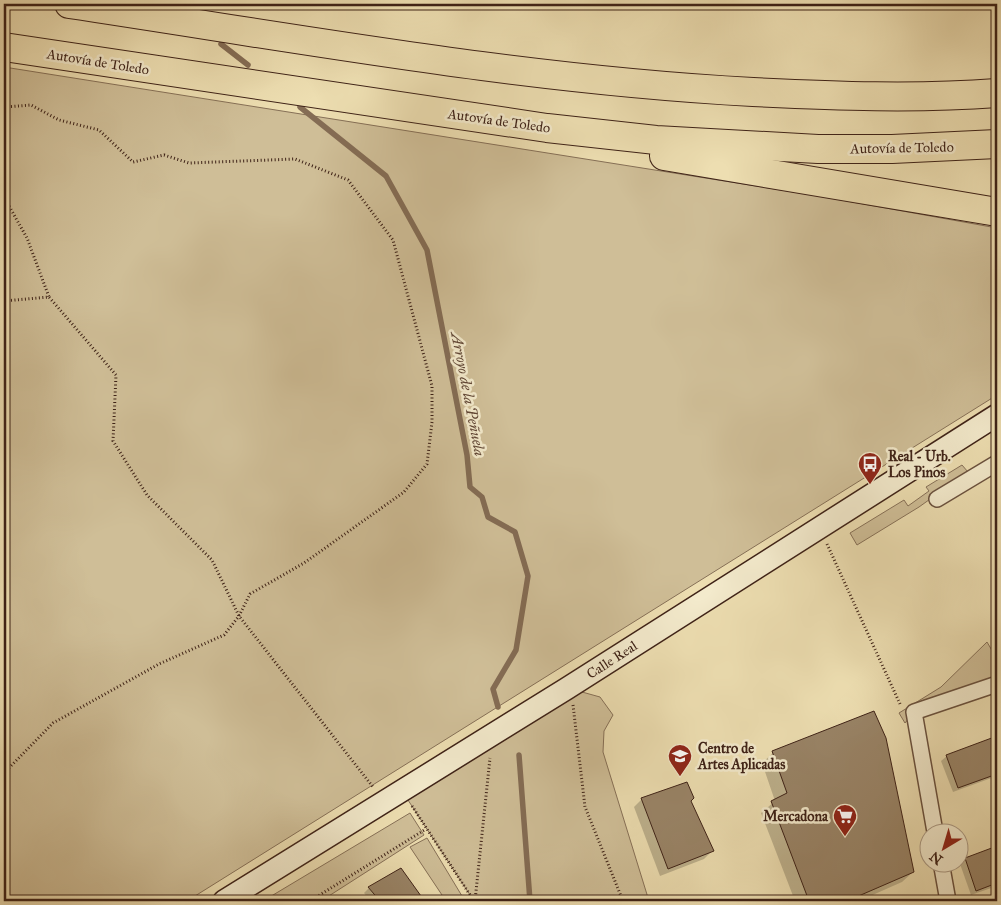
<svg xmlns="http://www.w3.org/2000/svg" width="1001" height="905" viewBox="0 0 1001 905" font-family="'IM FELL Great Primer',serif">
<style>
.green{fill:#cfbe97;stroke:#867057}
.shadow{fill:#0003}
.lines{fill:none;stroke-linecap:round;stroke-linejoin:round}
.stream{stroke:#846c54;stroke-width:5.5}
.building{fill:#998467;stroke:#3e2217}
.street-casing{stroke:#6a513e;stroke-width:18}
.secondary-casing{stroke:#3e2217;stroke-width:24}
.highway-casing{stroke:#3e2217;stroke-width:30}
.path{stroke:#3e2217;stroke-width:3;stroke-dasharray:1 2.5;stroke-linecap:butt}
.street{stroke:#f3eacc;stroke-width:15}
.secondary{stroke:#f3eacc;stroke-width:21}
.highway{stroke:#eddeb1;stroke-width:28}
.labels{text-anchor:middle;dominant-baseline:central;stroke-width:5;stroke-linejoin:round;paint-order:stroke}
.street-label{font-size:14px;fill:#3e2217;stroke:#f3eacc}
.poi-label{font-size:14px;font-weight:bold;fill:#3e2217;stroke:#f3eacc;text-anchor:start}
.water-label{font-size:15px;font-style:italic;fill:#614736;stroke:#f3eacc}
</style>
<rect width="100%" height="100%" fill="#eddeb1"/>
<filter id="stains"><feTurbulence type="fractalNoise" baseFrequency=".004" numOctaves="4"/><feColorMatrix values="0 0 0 0 .2 0 0 0 0 .09 0 0 0 0 .02 0 0 0 .5 -.17"/></filter>
<radialGradient id="worn" r=".72"><stop offset=".6" stop-color="#630" stop-opacity="0"/><stop offset="1" stop-color="#630" stop-opacity=".3"/></radialGradient>
<g class="green">
<polygon points="4,67 819,196 997,228 997,395 187,901 4,901"/>
<polygon points="962,465 968,472 919,507 857,545 850,533 904,500 908,506 929,491 926,487"/>
<polygon points="987,642 997,659 997,684 914,712 905,723 899,713 941,687"/>
<polygon points="582,692 600,697 613,715 604,731 603,752 649,901 474,901 406,797"/>
<polygon points="410,813 424,835 321,901 263,901"/>
<polygon points="427,838 465,901 446,901 410,847"/>
</g>
<g class="shadow">
<polygon points="997,737 997,776 953,792 941,761 947,756"/>
<polygon points="773,753 913,872 902,882 859,901 795,901 761,813 775,801 762,763"/>
<polygon points="642,799 690,801 712,851 704,859 660,876 634,807"/>
<polygon points="997,847 997,886 971,895 960,864 966,859"/>
<polygon points="400,869 420,896 415,901 371,901 364,893 369,888"/>
</g>
<g class="lines">
<g class="stream">
<polyline points="221,44 248,65"/>
<polyline points="300,107 386,176 427,250 467,455 470,487 482,497 488,517 515,532 528,576 516,650 493,689 498,707"/>
<polyline points="519,755 530,901"/>
</g>
</g>
<g class="building">
<polygon points="874,711 886,738 914,872 847,901 809,901 771,801 787,793 772,751"/>
<polygon points="997,736 997,774 958,788 946,755"/>
<polygon points="687,782 694,798 691,801 714,851 668,869 641,798"/>
<polygon points="997,846 997,883 976,891 965,858"/>
<polygon points="401,868 421,896 414,901 380,901 368,887"/>
</g>
<g class="lines">
<g class="street-casing">
<g id="street">
<polyline points="937,499 997,463"/>
<polyline points="935,832 914,712 997,684"/>
<polyline points="941,862 948,901"/>
</g>
</g>
<g class="secondary-casing">
<polyline id="secondary" points="224,901 566,689 997,415"/>
</g>
<g class="highway-casing">
<g id="highway">
<path d="M 69,4 C 296,38 524,80 753,92 C 835,96 916,99 997,93"/>
<polyline points="4,47 547,128 656,140 818,149 892,149 997,144"/>
<polyline points="664,156 997,212"/>
</g>
</g>
<g class="path">
<polyline points="4,107 31,105 59,120 99,130 133,162 164,155 189,163 295,159 348,180 393,240 432,386 432,422 427,464 404,492 304,563 250,594 239,616 224,635 159,664 53,723 4,773"/>
<polyline points="4,197 27,238 49,297"/>
<polyline points="4,301 49,297 116,375 113,441 147,495 212,560 239,616 373,787"/>
<polyline points="827,544 900,704"/>
<polyline points="573,705 585,807 623,901"/>
<polyline points="412,806 474,901"/>
<polyline points="310,901 426,829"/>
<polyline points="475,901 490,758"/>
</g>
<use href="#street" class="street"/>
<use href="#secondary" class="secondary"/>
<use href="#highway" class="highway"/>
</g>
<defs>
<g id="bus-pin" transform="scale(1.25)"><path d="M0 17L-7.5 6A9.5 9.5 0 1 1 7.5 6Z" fill="#8f2418" stroke="#f3eacc"/><path d="M-5-6H5V4H4V6H2V4H-2V6H-4V4H-5ZM-3.5-4V0h7V-4ZM-3.5 1.2v1.5H-2V1.2ZM2 1.2v1.5H3.5V1.2Z" fill="#fff"/></g>
<g id="university-pin" transform="scale(1.25)"><path d="M0 17L-7.5 6A9.5 9.5 0 1 1 7.5 6Z" fill="#8f2418" stroke="#f3eacc"/><path d="M0-5L7-2L0 1L-7-2ZM-4 1L0 2.5L4 1V4Q0 6-4 4Z" fill="#fff"/></g>
<g id="supermarket-pin" transform="scale(1.25)"><path d="M0 17L-7.5 6A9.5 9.5 0 1 1 7.5 6Z" fill="#8f2418" stroke="#f3eacc"/><path d="M-6-5.5h2.5l.6 2H6L4.5 2H-2.5L-4.4-4H-6ZM-1.5 3.2a1.3 1.3 0 1 0 .1 0ZM3 3.2a1.3 1.3 0 1 0 .1 0Z" fill="#fff"/></g>
</defs>
<g fill-rule="evenodd">
<use href="#bus-pin" x="870" y="464"/>
<use href="#university-pin" x="680" y="756"/>
<use href="#supermarket-pin" x="845" y="816"/>
</g>
<g class="labels">
<g class="street-label">
<text transform="translate(98 62) rotate(9)">Autovía de Toledo</text>
<text transform="translate(499 121) rotate(8)">Autovía de Toledo</text>
<text transform="translate(902 148) rotate(-1)">Autovía de Toledo</text>
<text transform="translate(612 660) rotate(-33)">Calle Real</text>
</g>
<g class="poi-label">
<text x="888" y="456">Real - Urb.<tspan x="888" dy="16">Los Pinos</tspan></text>
<text x="698" y="748">Centro de<tspan x="698" dy="16">Artes Aplicadas</tspan></text>
<text x="828" y="816" text-anchor="end">Mercadona</text>
</g>
<g class="water-label">
<text transform="translate(468 394) rotate(79)">Arroyo de la Peñuela</text>
</g>
</g>
<rect width="1001" height="905" fill="none" stroke="#eddeb1" stroke-width="20"/>
<rect x="5" y="5" width="991" height="895" fill="none" stroke="#3e2217" stroke-width="2.5"/>
<rect x="10" y="10" width="981" height="885" fill="none" stroke="#3e2217"/>
<g transform="translate(944 848) rotate(218)"><circle r="24" fill="#f3eacc" stroke="#ab9a84"/>
<path d="M0-4L9 19L0 12L-9 19Z" fill="#8f2418"/>
<text y="-8" font-size="14" font-weight="bold" text-anchor="middle" fill="#3e2217">N</text>
</g>
<rect width="100%" height="100%" filter="url(#stains)"/>
<rect width="100%" height="100%" fill="url(#worn)"/>
</svg>
